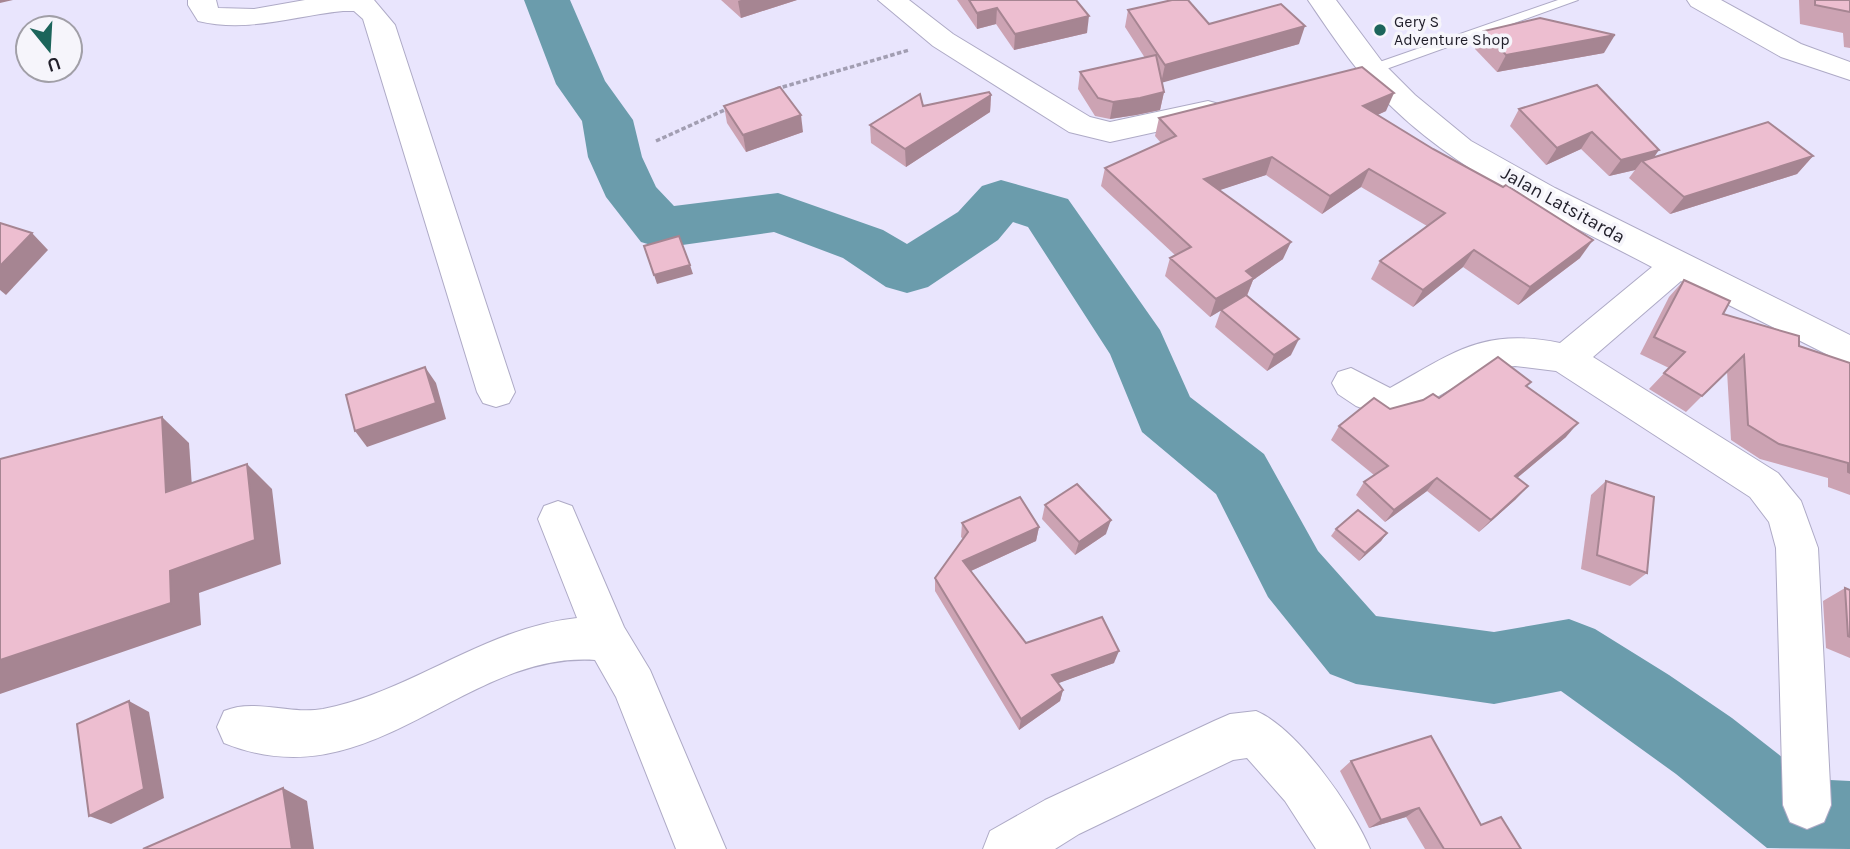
<svg xmlns="http://www.w3.org/2000/svg" width="1850" height="849" viewBox="0 0 1850 849" font-family="Karla,sans-serif">
<style>
.lines{fill:none;stroke-linecap:round;stroke-linejoin:round}
.river{fill:#6b9cac;fill-rule:evenodd}
.lane-casing{stroke:#aeaac6;stroke-width:2}
.street-casing{stroke:#aeaac6;stroke-width:2}
.path{stroke:#a29eb2;stroke-width:3.5;stroke-dasharray:4.5 2.5;stroke-linecap:butt}
.lane{fill:#fff;fill-rule:evenodd}
.street{fill:#fff;fill-rule:evenodd}
.wall{fill:#cca3b3}
.shaded-wall{fill:#a68592}
.building{fill:#edbed0;stroke:#a68592;stroke-width:2}
.poi-dot{fill:#1c655b;stroke:#f6f5fb;stroke-width:2.5}
.labels{text-anchor:middle;dominant-baseline:central;stroke-width:7;stroke-linejoin:round;paint-order:stroke}
.far-poi-label{font-size:16px;fill:#211f2a;stroke:#f6f5fb;text-anchor:start}
.street-label{font-size:19px;fill:#211f2a;stroke:#f6f5fb}
</style>
<rect width="100%" height="100%" fill="#e9e5fd"/>
<g class="lines">
<polygon class="river" points="524,0 570,0 605,81 633,120 642,157 656,187 674,206 778,193 883,230 907,244 958,212 982,186 1001,180 1068,199 1160,330 1190,397 1264,454 1318,551 1376,616 1494,632 1569,619 1595,629 1669,675 1732,718 1810,779 1850,781 1850,849 1767,848 1676,774 1561,691 1494,704 1356,684 1330,674 1268,597 1216,494 1142,432 1110,354 1028,227 1013,222 998,240 928,287 907,293 886,287 843,258 774,232 661,248 641,242 606,197 588,157 582,121 556,84"/>
<g class="lane-casing">
<polygon id="lane" points="1558,0 1578,0 1378,72 1373,74 1366,69 1368,66"/>
</g>
<g class="street-casing">
<g id="street">
<path d="M 188,0 L 216,0 L 218,8 L 254,9 L 305,0 L 374,0 L 395,25 L 515,392 L 509,403 L 496,407 L 483,403 L 477,392 L 363,19 L 354,11 L 343,11 C 293,16 248,33 198,21 L 188,5 Z"/>
<polygon points="878,0 909,0 953,34 1090,117 1110,122 1208,101 1219,104 1223,111 1219,118 1110,142 1069,132 933,46"/>
<path d="M 1308,0 L 1336,0 L 1383,63 L 1415,95 L 1471,141 L 1555,188 L 1850,335 L 1850,366 L 1681,281 L 1593,357 L 1778,473 L 1801,501 L 1818,548 L 1831,805 L 1824,822 L 1807,829 L 1790,822 L 1783,805 L 1776,548 L 1769,522 L 1750,497 L 1556,371 L 1515,366 L 1485,369 L 1413,411 L 1389,418 L 1356,406 L 1338,394 L 1332,383 L 1338,372 L 1351,368 L 1390,388 C 1453,353 1483,327 1560,343 L 1652,267 C 1563,220 1467,179 1394,109 C 1360,78 1334,38 1308,0 Z"/>
<polygon points="1687,0 1721,0 1801,44 1850,62 1850,80 1781,57 1691,6"/>
<path d="M 558,501 L 572,506 L 624,627 L 650,670 L 726,849 L 676,849 L 616,697 L 595,660 C 463,651 371,803 224,743 L 217,727 L 224,711 C 255,698 289,715 323,709 C 413,691 484,628 577,618 L 538,519 L 544,506 Z"/>
<path d="M 1256,711 C 1297,728 1353,808 1370,849 L 1316,849 L 1285,801 L 1247,758 L 1233,760 L 1079,834 L 1055,849 L 983,849 L 990,831 L 1045,800 L 1214,721 L 1230,714 Z"/>
</g>
</g>
<g class="path">
<polyline points="776,89 909,50"/>
<polyline points="656,141 729,108"/>
</g>
<use href="#lane" class="lane"/>
<use href="#street" class="street"/>
</g>
<g class="wall">
<polygon points="721,0 797,0 741,18"/>
<polygon points="957,0 1076,0 1087,33 1014,50 996,24 977,29"/>
<polygon points="1799,0 1850,0 1850,48 1844,47 1843,33 1800,24"/>
<polygon points="1128,10 1209,24 1299,44 1162,82 1164,92 1160,110 1136,115 1110,119 1095,116 1078,89 1080,72 1145,58 1125,27"/>
<polygon points="1484,31 1604,53 1497,72 1475,49"/>
<polygon points="1597,85 1654,157 1813,156 1797,174 1670,214 1629,178 1635,170 1609,176 1581,149 1546,165 1510,126 1519,109"/>
<polygon points="991,95 990,112 906,167 871,143 870,125 923,106"/>
<polygon points="724,106 803,132 746,152 727,123"/>
<polygon points="1386,111 1377,115 1580,258 1518,305 1463,267 1413,307 1371,279 1380,261 1427,226 1361,187 1322,214 1266,175 1219,190 1283,259 1253,280 1247,296 1291,355 1267,371 1215,327 1221,310 1223,309 1210,317 1165,276 1170,258 1175,255 1101,186 1105,168 1161,143 1155,136 1159,118"/>
<polygon points="1684,280 1723,314 1799,346 1850,363 1850,495 1828,487 1828,478 1760,459 1731,440 1727,371 1686,412 1649,389 1669,368 1640,354 1669,297"/>
<polygon points="1527,387 1566,437 1517,478 1516,499 1479,532 1427,491 1385,522 1356,495 1364,482 1374,475 1331,440 1339,426 1390,409 1439,398"/>
<polygon points="1606,481 1647,573 1630,586 1581,569 1591,495"/>
<polygon points="1045,505 1106,534 1075,555 1042,519"/>
<polygon points="962,523 1039,527 1036,541 971,571 1026,643 1114,663 1058,683 1063,690 1060,701 1019,730 935,591 935,578 963,539 961,537"/>
<polygon points="1336,529 1387,533 1381,541 1359,561 1331,536"/>
<polygon points="1845,588 1850,590 1850,658 1826,648 1823,601"/>
<polygon points="1351,761 1481,825 1521,849 1425,849 1406,817 1369,828 1340,771"/>
</g>
<g class="shaded-wall">
<polygon points="0,0 13,0 0,3"/>
<polygon points="741,0 797,0 741,18 738,1"/>
<polygon points="997,8 996,24 977,29 977,13"/>
<polygon points="1089,16 1087,33 1014,50 1015,34"/>
<polygon points="1305,26 1299,44 1161,83 1165,65"/>
<polygon points="1615,35 1604,53 1497,72 1506,55"/>
<polygon points="1164,92 1160,110 1136,115 1110,119 1113,102"/>
<polygon points="1394,93 1386,111 1356,125 1363,106"/>
<polygon points="991,95 990,112 906,167 905,149"/>
<polygon points="801,115 803,132 746,152 743,135"/>
<polygon points="1592,132 1581,149 1546,165 1557,148"/>
<polygon points="1659,150 1648,166 1642,161 1635,170 1609,176 1621,160"/>
<polygon points="1813,156 1797,174 1670,214 1684,197"/>
<polygon points="1272,157 1266,175 1199,197 1204,179"/>
<polygon points="1369,169 1361,187 1322,214 1330,196"/>
<polygon points="32,233 48,250 6,295 0,290 0,266"/>
<polygon points="1593,240 1580,258 1518,305 1530,287"/>
<polygon points="1291,242 1283,259 1253,280 1247,295 1210,317 1216,299 1246,271"/>
<polygon points="1474,250 1463,267 1413,307 1423,290"/>
<polygon points="690,265 693,274 657,284 654,275"/>
<polygon points="1299,339 1291,355 1267,371 1274,355"/>
<polygon points="425,367 436,383 446,419 367,447 355,431"/>
<polygon points="162,417 189,443 194,516 166,492"/>
<polygon points="1578,423 1566,437 1504,489 1515,476"/>
<polygon points="247,464 272,489 281,564 199,593 201,625 0,694 0,660 170,571"/>
<polygon points="1437,478 1427,491 1385,522 1394,510"/>
<polygon points="1528,486 1516,499 1479,532 1491,520"/>
<polygon points="1111,520 1106,534 1075,555 1079,542"/>
<polygon points="1039,527 1036,541 962,575 963,561"/>
<polygon points="1387,533 1381,541 1359,561 1365,553"/>
<polygon points="1119,651 1114,663 1048,687 1052,675"/>
<polygon points="1063,690 1060,701 1019,730 1021,719"/>
<polygon points="129,701 149,712 164,798 111,824 89,816"/>
<polygon points="283,788 307,801 314,849 292,849"/>
<polygon points="1419,808 1406,817 1369,828 1381,820"/>
</g>
<g class="building">
<polygon points="969,0 1076,0 1089,16 1015,34 997,8 977,13"/>
<polygon points="1172,0 1188,0 1209,24 1281,4 1305,26 1165,65 1128,10"/>
<polygon points="1815,0 1850,0 1850,12 1815,5"/>
<polygon points="1540,18 1615,35 1506,55 1484,31"/>
<polygon points="1156,55 1164,92 1140,98 1113,102 1098,98 1080,72"/>
<polygon points="1362,67 1394,93 1363,106 1433,149 1503,187 1506,185 1593,240 1530,287 1474,250 1423,290 1380,261 1445,213 1369,169 1330,196 1272,157 1204,179 1291,242 1246,271 1254,278 1216,299 1170,258 1191,247 1105,168 1176,136 1159,118"/>
<polygon points="1597,85 1659,150 1621,160 1592,132 1557,148 1519,109"/>
<polygon points="780,87 801,115 743,135 724,106"/>
<polygon points="989,92 991,95 905,149 870,125 920,94 923,106"/>
<polygon points="1768,122 1813,156 1684,197 1642,161"/>
<polygon points="0,223 32,233 0,266"/>
<polygon points="679,236 690,265 654,275 644,246"/>
<polygon points="1684,280 1730,301 1723,314 1799,336 1799,346 1850,363 1850,473 1848,472 1848,463 1779,444 1748,425 1744,355 1702,396 1664,373 1685,352 1654,337"/>
<polygon points="1246,295 1299,339 1274,355 1221,310"/>
<polygon points="1498,357 1531,382 1526,386 1578,423 1515,476 1528,486 1491,520 1437,478 1394,510 1364,482 1388,466 1339,426 1374,398 1390,409 1423,400 1433,394 1439,398"/>
<polygon points="425,367 436,403 355,431 346,395"/>
<polygon points="162,417 166,492 247,464 255,540 170,571 171,603 0,660 0,459"/>
<polygon points="1606,481 1654,497 1647,573 1597,555"/>
<polygon points="1077,484 1111,520 1079,542 1045,505"/>
<polygon points="1020,497 1039,527 963,561 1026,643 1102,617 1119,651 1052,675 1063,690 1021,719 935,578 968,532 962,523"/>
<polygon points="1358,510 1387,533 1365,553 1336,529"/>
<polygon points="1845,588 1850,590 1850,637 1848,636"/>
<polygon points="129,701 144,789 89,816 77,724"/>
<polygon points="1431,736 1481,825 1501,817 1521,849 1444,849 1419,808 1381,820 1351,761"/>
<polygon points="283,788 292,849 143,849"/>
</g>
<circle class="poi-dot" cx="1380" cy="30" r="7"/>
<g class="labels">
<g class="far-poi-label">
<text x="1394" y="21">Gery S<tspan x="1394" dy="18">Adventure Shop</tspan></text>
</g>
<g class="street-label">
<text transform="translate(1563 205) rotate(29)">Jalan Latsitarda</text>
</g>
</g>
<g transform="translate(49 49) rotate(162)"><circle r="33" fill="#f6f5fb" stroke="#a19fa7" stroke-width="2"/>
<path d="M0-5L12 26L0 18L-12 26Z" fill="#1c655b"/>
<text y="-10" font-size="19" font-weight="bold" text-anchor="middle" fill="#211f2a">U</text>
</g>
</svg>
